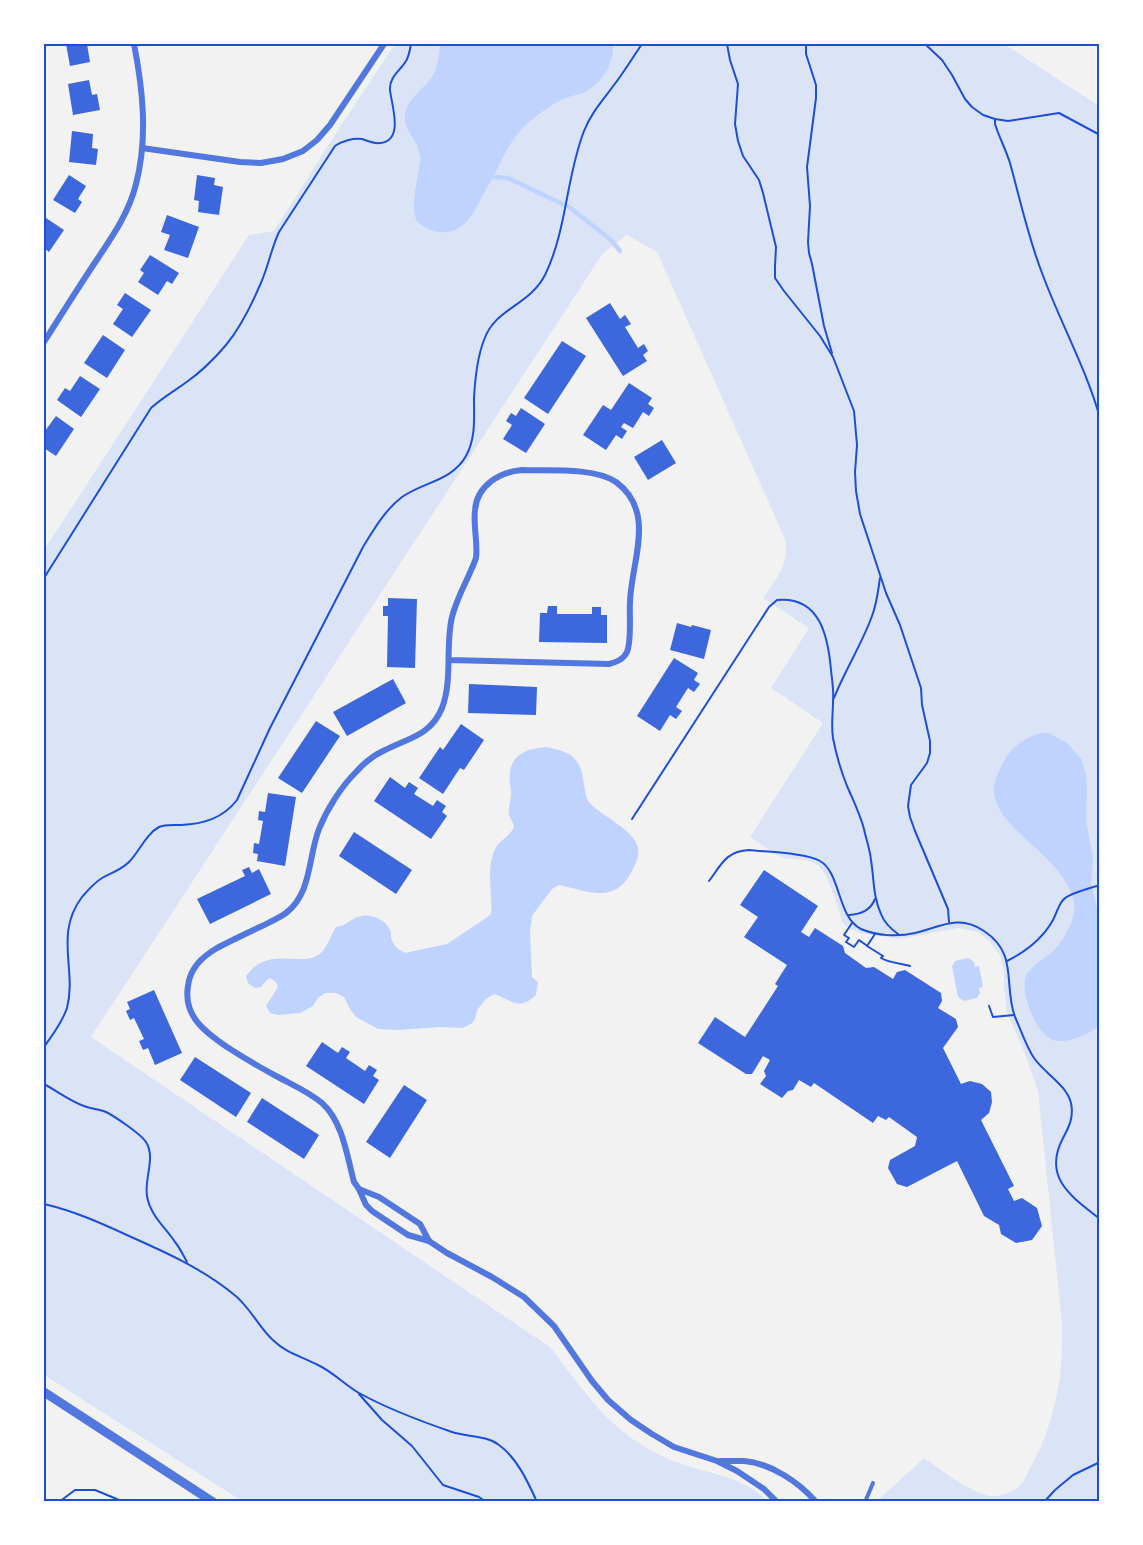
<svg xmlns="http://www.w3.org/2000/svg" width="1143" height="1545" viewBox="0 0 1143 1545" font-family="Montserrat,sans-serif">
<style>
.green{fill:#dbe4f7}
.water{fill:#bfd3fe}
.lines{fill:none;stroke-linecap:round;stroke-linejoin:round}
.stream{stroke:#bfd3fe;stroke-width:4.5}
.building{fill:#3d67dc}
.path{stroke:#1d4ed8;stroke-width:2}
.service{stroke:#5277de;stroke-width:4}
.minor{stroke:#5277de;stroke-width:6}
.tertiary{stroke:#5277de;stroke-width:9}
.neatline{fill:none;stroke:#1d4ed8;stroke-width:2}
</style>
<rect width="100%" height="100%" fill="#f2f2f2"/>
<path class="green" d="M 395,44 L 1004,44 L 1099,106 L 1099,1501 L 877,1501 L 924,1458 C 942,1470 971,1494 992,1496 C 1001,1497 1015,1491 1021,1484 C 1024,1481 1026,1475 1028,1472 C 1045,1443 1056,1408 1060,1375 C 1062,1358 1062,1341 1062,1324 L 1038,1091 L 1022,1046 L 1007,1013 L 1004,988 L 1004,971 L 1000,955 L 990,942 L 978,932 L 958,928 L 900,939 L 859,933 L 843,924 C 839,910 829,874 817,865 C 807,857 792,861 781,857 C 770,852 760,843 750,837 L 823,723 L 771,688 L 809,628 L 763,598 C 777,577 789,566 785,539 L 657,252 L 627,235 L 603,253 L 91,1037 L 550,1347 C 585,1392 608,1430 662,1456 C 693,1472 744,1474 767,1501 L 242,1501 L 44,1375 L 44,550 L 249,235 L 274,231 L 331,141 Z"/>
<g class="water">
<path d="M 440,44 L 613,44 C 614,64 603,82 585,92 C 578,95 570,96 563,99 C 551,105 539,113 529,122 C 520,130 513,139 507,150 C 500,162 495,174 488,186 C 475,208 466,239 434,231 C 428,229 419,225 416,219 C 411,208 417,181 419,169 C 419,165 421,160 420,156 C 418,137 400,131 406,110 C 411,97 419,92 428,82 C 438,71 439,57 440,44 Z"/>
<path d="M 1041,733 L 1049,733 L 1067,743 L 1082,760 L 1086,776 L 1087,791 L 1086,820 L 1093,858 L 1091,884 L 1099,915 L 1100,1025 C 1089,1034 1076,1040 1062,1041 C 1057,1041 1053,1041 1049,1038 C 1035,1029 1020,993 1026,976 C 1030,966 1048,957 1056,948 C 1065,938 1077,917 1074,902 C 1065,855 993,830 994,789 C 994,780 999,770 1003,763 C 1010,748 1025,737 1041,733 Z"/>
<path d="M 546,747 C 572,752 581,758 584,785 C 585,790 586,798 589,802 C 601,816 631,828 637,845 C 641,854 636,863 632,871 C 615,905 588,891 559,885 L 552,889 L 532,916 L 530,931 L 532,977 L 538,982 L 536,995 C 519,1011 513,1001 494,994 L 486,999 L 477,1010 L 475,1019 L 471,1024 L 462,1028 L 440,1027 L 398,1030 L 378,1029 L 356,1017 L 350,1009 L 344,997 L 336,993 L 325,993 L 318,998 L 313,1006 L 300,1013 L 278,1015 L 270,1013 L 266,1006 L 278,987 L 276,982 L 270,978 L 266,981 L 261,987 L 255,988 L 248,983 L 246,976 C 271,941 308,974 325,948 C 328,944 332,933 336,927 C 348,926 351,917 362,916 C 372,914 386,920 390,930 C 392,933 390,937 392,940 C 394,946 399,950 405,953 L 447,944 L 483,920 L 491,914 C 493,892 485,868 496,847 C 501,839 511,836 514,826 C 513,822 509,817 509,813 C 508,806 512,798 511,790 C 505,761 518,749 546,747 Z"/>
<polygon points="968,958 974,962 975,967 979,966 983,987 979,988 980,993 977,998 964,1001 958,997 952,966 955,961"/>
</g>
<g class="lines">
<polyline class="stream" points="494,177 508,178 569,207 611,240 620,251"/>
</g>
<g class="building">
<polygon points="66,44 87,44 90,62 70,66"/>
<polygon points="89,80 92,95 97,94 100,110 73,115 68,84"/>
<polygon points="72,131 93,134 92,148 98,149 96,165 69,162"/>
<polygon points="69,175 86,186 78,199 82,202 75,213 53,200"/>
<polygon points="197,175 215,178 214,185 223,187 219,215 198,212 199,201 194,200"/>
<polygon points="167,215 199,227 188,258 164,250 170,235 161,232"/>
<polygon points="46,218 64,230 49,252 44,248 44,222"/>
<polygon points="150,255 179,273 172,284 167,281 158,295 138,282 144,273 140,270"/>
<polygon points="125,293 151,310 132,337 113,324 123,309 117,305"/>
<polygon points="610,303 620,319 625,315 631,324 625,327 638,348 644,344 648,351 643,355 647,361 623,376 586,318"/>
<polygon points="103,335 125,350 107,378 84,363"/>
<polygon points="562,341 586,356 548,414 524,398"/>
<polygon points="80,376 100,389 81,417 57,400 65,388 70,391"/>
<polygon points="629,383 652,398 648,404 654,408 649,416 643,412 633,428 624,423 621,427 627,431 622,439 616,435 606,450 583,435 603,405 611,410"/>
<polygon points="521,408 545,424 526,453 503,439 512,425 506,421 511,413 516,416"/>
<polygon points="56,416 74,429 56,456 44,448 44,430 45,431"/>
<polygon points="662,440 676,463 648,480 634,457"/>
<polygon points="388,598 417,599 415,668 387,667 388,616 383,616 383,606 388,606"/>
<polygon points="548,606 557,606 557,614 592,614 592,607 601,607 601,615 607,615 607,643 539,642 540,613 547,613"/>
<polygon points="677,623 691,627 692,625 711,630 704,659 670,650"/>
<polygon points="674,658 698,673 694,680 700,684 694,692 688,688 676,707 682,711 676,719 670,715 660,731 637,716"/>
<polygon points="393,679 406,703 347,736 333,712"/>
<polygon points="469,684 537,687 536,715 468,713"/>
<polygon points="316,721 340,736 302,793 278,778"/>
<polygon points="461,724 484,740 464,770 460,768 443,794 419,778 440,747 443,750"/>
<polygon points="390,777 405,788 409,782 418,788 414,794 433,806 437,800 446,806 442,812 447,816 431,839 374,801"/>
<polygon points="268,793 296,797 285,866 257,861 258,854 253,853 254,843 259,844 263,821 258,820 259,811 265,812"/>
<polygon points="354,832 412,870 396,894 339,856"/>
<polygon points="249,867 252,873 259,869 271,894 210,924 197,899 245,876 242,870"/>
<polygon points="764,870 818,906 801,932 809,937 815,928 843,946 845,953 866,968 874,967 893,979 897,972 905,970 941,993 942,1001 938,1008 956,1019 958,1027 943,1048 961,1084 970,1081 982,1084 991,1092 992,1102 989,1113 981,1120 1014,1186 1008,1189 1014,1201 1022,1198 1037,1208 1042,1226 1032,1240 1016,1243 1001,1234 999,1225 984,1216 957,1161 907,1187 897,1184 888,1168 890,1160 915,1146 917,1137 889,1117 886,1120 878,1116 873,1123 814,1083 811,1087 799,1080 793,1090 788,1091 782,1098 760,1084 766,1076 764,1071 770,1060 763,1056 752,1074 746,1074 698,1043 715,1017 745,1037 778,986 775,984 787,965 744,937 758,917 740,905"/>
<polygon points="154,990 182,1053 155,1065 148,1048 143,1050 139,1041 144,1039 134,1018 130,1020 126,1011 130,1009 127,1002"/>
<polygon points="322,1042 338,1053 342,1047 350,1052 346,1058 365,1071 369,1065 377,1070 373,1076 379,1080 364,1104 306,1066"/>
<polygon points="195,1057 251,1093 236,1117 180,1080"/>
<polygon points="404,1085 427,1100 390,1158 366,1142"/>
<polygon points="262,1098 319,1135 304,1159 247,1122"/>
</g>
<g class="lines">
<g class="path">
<polyline points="727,44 730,60 738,84 735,124 738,141 743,156 759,180 763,193 776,247 775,266 775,278 784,291 820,336 833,357 854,411 857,445 855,472 856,491 860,514 886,593 900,625 921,688 922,705 930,741 930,753 927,763 911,785 908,806 910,817 915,831 948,909 949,922"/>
<polyline points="806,44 806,54 816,85 816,98 807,167 810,206 808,242 809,253 812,264 824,326 832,353"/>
<polyline points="925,44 942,60 952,75 965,99 972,107 983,115 995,119 1008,121 1059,113 1100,135"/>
<path d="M 995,119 L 995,124 C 999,137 1006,150 1010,163 C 1020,199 1028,237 1042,273 C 1060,322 1086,368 1100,418"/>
<path d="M 44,578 L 151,408 C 163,397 176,390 188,381 C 202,371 215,358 226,345 C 240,328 251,306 260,285 C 268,268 271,249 279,232 L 335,146 C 342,141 353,138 362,139 C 368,141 374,144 380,143 C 405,141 391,103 390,90 C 389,77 400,71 406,61 C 409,56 410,50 411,44"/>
<path d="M 834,698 C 845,670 862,644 872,616 C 877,603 878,591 880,578"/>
<path d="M 632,819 L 769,607 L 777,600 C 820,596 828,636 831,670 C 832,680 834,691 833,701 C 833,714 831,725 833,738 C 836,754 841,771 847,786 C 853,800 860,814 864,829 C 866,839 870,849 871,860 C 874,878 873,897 881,914 C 884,922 891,929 898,934"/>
<path d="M 709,881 C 721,865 726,851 749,850 C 766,852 807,853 820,861 C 841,873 837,917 861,929 C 877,936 898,937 915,933 C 940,927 959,914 984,931 C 1019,954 1003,985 1015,1017 C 1021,1030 1026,1046 1034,1058 C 1045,1074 1066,1084 1071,1103 C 1074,1117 1069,1127 1063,1138 C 1042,1178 1072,1197 1100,1219"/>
<path d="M 849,915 C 861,914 870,911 875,899"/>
<polyline points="852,923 844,935 849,938 846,942 854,947 859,940 866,945"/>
<path d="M 875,934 L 867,946 L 883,956 L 881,958 C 887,962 902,964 910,966"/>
<path d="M 1007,961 C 1025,952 1043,938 1053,920 C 1057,913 1058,905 1064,899 C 1070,893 1091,888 1100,885"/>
<polyline points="989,1006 993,1017 1014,1015"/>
<path d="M 44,1047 C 53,1034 62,1023 67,1008 C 77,970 54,934 82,897 C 88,890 94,883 102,878 C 111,873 121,870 129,862 C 139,852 146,834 159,827 C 165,824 174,825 181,825 C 204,824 223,818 237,800 L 270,728 L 363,547 C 374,529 385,510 402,497 C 423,482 452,481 466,456 C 476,438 474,418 474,398 C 475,379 477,358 484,340 C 495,308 529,306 545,275 C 567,230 566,177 584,131 C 591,113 603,100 614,85 C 624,72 633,57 642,44"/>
<path d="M 44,1084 C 57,1091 70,1101 84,1106 C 91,1109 99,1109 106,1112 C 114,1116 141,1134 146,1142 C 156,1158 144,1178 147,1196 C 150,1215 165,1227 175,1242 C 180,1248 183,1255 187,1262"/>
<path d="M 44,1204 C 74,1211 101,1223 129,1236 C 165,1252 201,1268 232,1293 C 250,1306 258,1327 274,1341 C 286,1353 303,1357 318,1365 C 333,1372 345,1385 359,1393 C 388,1409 420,1421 452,1432 C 467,1437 486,1435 499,1445 C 517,1458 528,1482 537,1502"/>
<polyline points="359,1394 382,1420 412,1446 443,1485 479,1497 486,1502"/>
<polyline points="59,1502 75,1490 95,1490 124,1502"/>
<polyline points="1044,1502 1055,1490 1073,1475 1100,1462"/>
</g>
<polyline class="service" points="865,1502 873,1483"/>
<g class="minor">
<polyline points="142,148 240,162 261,163 283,159 303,151 317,140 330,125 384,44"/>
<path d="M 44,342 C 61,315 78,288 96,261 C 112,237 129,213 136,184 C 148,138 143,90 134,44"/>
<path d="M 449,660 L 609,664 C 616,662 623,660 627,652 C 632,640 629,616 630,602 C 631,562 657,512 616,482 C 594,467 548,471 522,470 C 500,472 477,485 475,510 C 473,526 478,542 476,558 C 469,578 457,596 452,617 C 445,646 453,679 442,708 C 431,735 409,738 385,750 C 374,755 364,763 356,772 C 341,787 327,809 319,829 C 308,857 312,893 286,913 C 279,918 270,922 262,926 C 247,933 232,940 217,948 C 202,957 190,968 188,986 C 183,1016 205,1032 227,1047 C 244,1058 261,1068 278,1077 C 293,1085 309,1092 322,1103 C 343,1122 347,1156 354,1182 L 359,1189 L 366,1205 L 372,1211 L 408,1235 L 429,1241 L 447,1253 L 492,1277 L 524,1297 L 554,1326 L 592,1381 L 608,1400 L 631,1420 L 652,1434 L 674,1447 L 717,1461 L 737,1471 L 764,1489 L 777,1502"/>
<polyline points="359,1189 379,1197 420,1224 429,1241"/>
<path d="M 720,1461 C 728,1461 736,1461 744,1461 C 770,1463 799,1482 816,1502"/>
</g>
<polyline class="tertiary" points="44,1392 213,1502"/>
</g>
<rect width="1143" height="1545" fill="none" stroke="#ffffff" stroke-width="90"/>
<rect x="45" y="45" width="1053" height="1455" class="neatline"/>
</svg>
